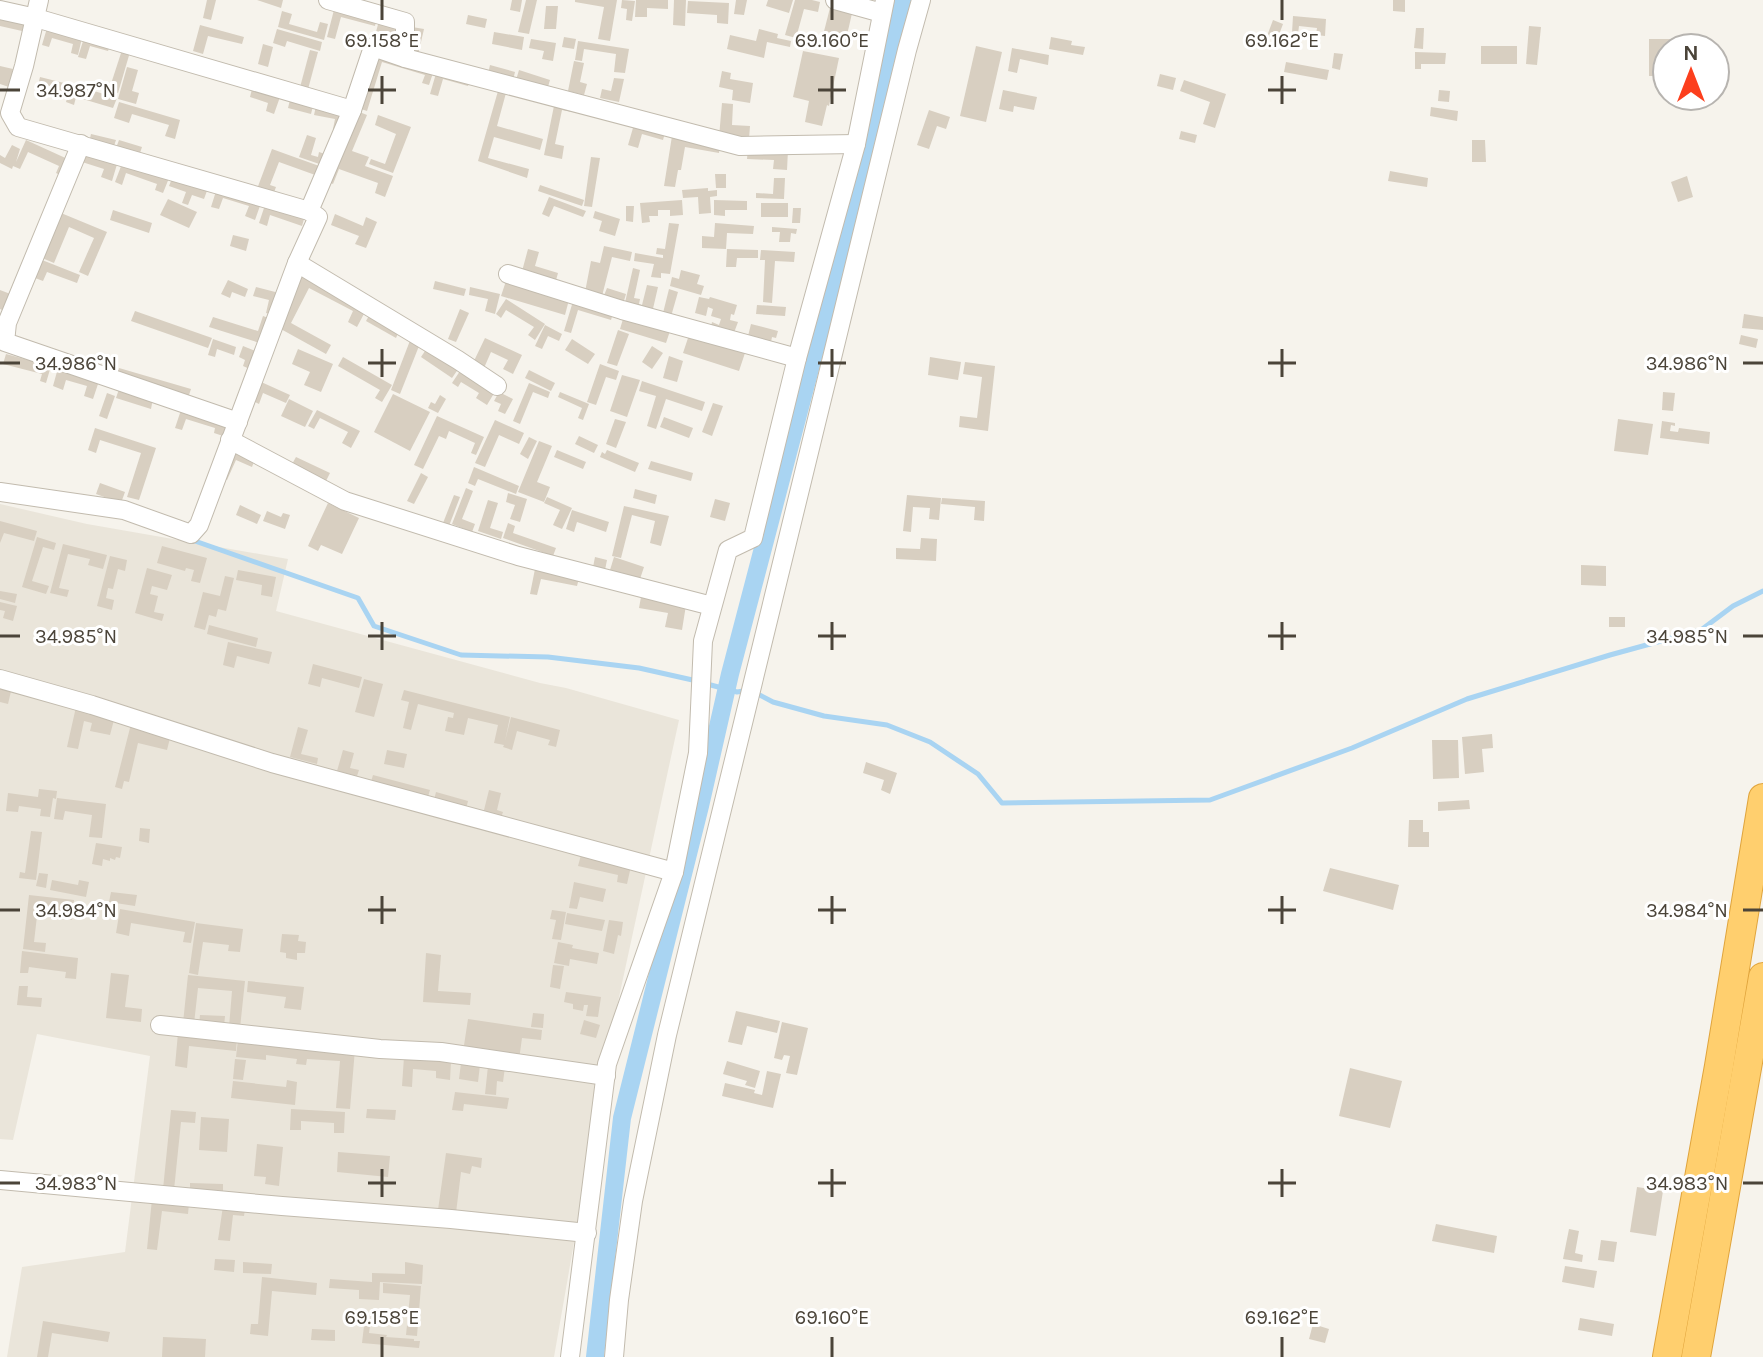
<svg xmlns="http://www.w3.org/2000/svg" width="1763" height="1357" viewBox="0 0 1763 1357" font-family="Karla,sans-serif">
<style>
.residential{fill:#eae5da}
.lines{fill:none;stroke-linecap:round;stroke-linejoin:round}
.stream{stroke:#a9d4f2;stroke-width:5}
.canal{stroke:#a9d4f2;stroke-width:18}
.building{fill:#d8cfc1}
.minor-casing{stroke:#c2bbae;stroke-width:20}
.highway-casing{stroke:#e0a43c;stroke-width:30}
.minor{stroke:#fff;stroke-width:18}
.highway{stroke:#ffcf6e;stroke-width:28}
.ticks{fill:none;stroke:#4b4439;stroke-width:3}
.ticks-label{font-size:20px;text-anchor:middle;fill:#4b4439;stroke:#fff;stroke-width:6;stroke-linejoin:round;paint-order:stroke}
</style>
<rect width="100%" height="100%" fill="#f6f3ec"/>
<polygon class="residential" points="0,504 87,524 288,559 276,611 540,683 566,688 679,720 608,1048 554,1357 7,1357 22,1267 125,1252 150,1056 37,1034 13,1140 0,1139"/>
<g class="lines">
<g class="stream">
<polyline points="192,540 358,598 374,626 461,655 548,657 639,668 697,681"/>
<polyline points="707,684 737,692 750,690 773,702 824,716 887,725 930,742 978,774 1002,803 1210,800 1352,748 1467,699 1610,655 1701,630 1733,606 1763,591"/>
</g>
<polyline class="canal" points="595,1357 622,1118 700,806 730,674 843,243 902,0"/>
</g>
<g class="building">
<polygon points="207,0 216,0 211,20 203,18"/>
<polygon points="257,0 283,0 281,8"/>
<polygon points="512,0 522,0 520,12 510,10"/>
<polygon points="526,0 537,0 529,34 518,32"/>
<polygon points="575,0 617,0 610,41 598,39 604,7 575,2"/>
<polygon points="622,0 635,1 632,21 626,20 627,9 621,8"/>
<polygon points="636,0 668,0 668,9 647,8 647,17 635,17"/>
<polygon points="674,0 686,0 685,26 673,25"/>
<polygon points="736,0 747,0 744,15 734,14"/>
<polygon points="768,0 793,0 789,13 766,6"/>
<polygon points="795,0 812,0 820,2 818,12 804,9 796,38 785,35"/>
<polygon points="1393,0 1405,0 1405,12 1393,11"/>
<polygon points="688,1 729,3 728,24 717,23 717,15 687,13"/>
<polygon points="831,4 853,9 844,48 821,43"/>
<polygon points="335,6 377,17 375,26 341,17 335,39 327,37"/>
<polygon points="546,6 558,6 556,29 544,29"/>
<polygon points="282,11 292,14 289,24 317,32 320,22 328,24 324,40 278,27"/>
<polygon points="0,13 25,20 22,31 0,26"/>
<polygon points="468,15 487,19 485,28 466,24"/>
<polygon points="1293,16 1326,19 1325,36 1316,35 1317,28 1299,26 1298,34 1292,33"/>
<polygon points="380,17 404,23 398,49 373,43"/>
<polygon points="1273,20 1283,24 1277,40 1267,36"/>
<polygon points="200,25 244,37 242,44 208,36 203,54 193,51"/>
<polygon points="1529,26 1541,27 1537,65 1526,64"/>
<polygon points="412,27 424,29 418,55 407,53"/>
<polygon points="47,28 82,38 78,55 71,53 73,44 52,38 49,47 42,45"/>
<polygon points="1416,28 1424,28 1423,49 1414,48"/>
<polygon points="277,29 322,42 320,51 287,41 285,47 273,43"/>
<polygon points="759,29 778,34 777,38 791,41 790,47 767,42 764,58 727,49 730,35 756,41"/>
<polygon points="494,32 524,37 522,50 492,44"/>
<polygon points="564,37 576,39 574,49 562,47"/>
<polygon points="1051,37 1072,41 1071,45 1085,47 1083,55 1049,49"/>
<polygon points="84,38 110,46 108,51 90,46 86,59 78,57"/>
<polygon points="531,39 556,43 553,61 542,59 544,51 529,48"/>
<polygon points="1649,39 1683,39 1683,48 1667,48 1667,76 1649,76"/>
<polygon points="578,41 629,49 625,73 614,72 616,54 584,49 582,61 575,60"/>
<polygon points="263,44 273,47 268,67 258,64"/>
<polygon points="976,46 1002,52 986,122 960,116"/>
<rect x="1481" y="46" width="36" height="18"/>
<polygon points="1012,48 1049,55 1048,65 1020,59 1017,73 1008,71"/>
<polygon points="122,50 130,52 118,93 109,90"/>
<polygon points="310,50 318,52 307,93 299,91"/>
<polygon points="803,51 839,58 829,106 827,105 822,126 805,122 809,101 793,97"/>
<polygon points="376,52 434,70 429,85 422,83 425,75 382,62 367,111 358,108"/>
<polygon points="1415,52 1446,53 1445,64 1421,64 1421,69 1415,69"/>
<polygon points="1334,53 1343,54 1340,70 1332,68"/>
<polygon points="574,61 584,63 580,82 587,84 584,95 568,91"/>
<polygon points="1286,62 1329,70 1327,80 1284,72"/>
<polygon points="490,65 515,72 513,80 488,74"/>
<polygon points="0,66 13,69 9,87 0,84"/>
<polygon points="127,67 138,70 132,91 139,93 136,104 118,99"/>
<polygon points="437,70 470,79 468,86 443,79 438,96 430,94"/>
<polygon points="519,70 550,80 547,90 516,80"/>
<polygon points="722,71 731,73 730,79 753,83 750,103 732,100 733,90 719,87"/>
<polygon points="1160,74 1176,78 1173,90 1157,86"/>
<polygon points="40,77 68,84 65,99 54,96 56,88 46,85 45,92 37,90"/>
<polygon points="614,78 624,79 619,102 600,98 602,89 611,91"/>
<polygon points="1184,80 1226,94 1215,128 1203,124 1210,102 1180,91"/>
<polygon points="71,84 117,98 113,108 76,97 74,105 66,102"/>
<polygon points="500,84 546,97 544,104 506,93 497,126 543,139 540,150 494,137 488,158 529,169 527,178 478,161"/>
<polygon points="252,89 280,97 274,114 266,111 268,103 250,97"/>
<polygon points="1003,90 1037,97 1034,110 1014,106 1013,112 999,109"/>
<polygon points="1439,90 1450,91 1449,102 1438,101"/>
<polygon points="290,100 313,106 311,114 288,108"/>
<polygon points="555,101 588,115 562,110 555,144 564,146 562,159 544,155"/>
<polygon points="119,102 180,120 175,139 165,136 169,125 132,114 129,123 114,118"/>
<polygon points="722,103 733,104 732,125 750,126 749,139 719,137"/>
<polygon points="316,106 345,112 341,130 333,129 335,119 314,115"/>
<polygon points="1431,107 1458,111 1457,121 1430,116"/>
<polygon points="929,110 950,117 946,129 937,126 929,149 917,145"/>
<polygon points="357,111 367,115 352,151 369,157 365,166 393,176 385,197 375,193 378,183 339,169 333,184 326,181"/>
<polygon points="378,115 411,127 393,173 369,164 371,159 385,164 396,134 375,125"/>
<polygon points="635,121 666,129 663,140 642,134 638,148 628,145"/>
<polygon points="1181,131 1197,135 1195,143 1179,139"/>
<polygon points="91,134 116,140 113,149 89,143"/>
<polygon points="307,135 316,138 311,155 318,157 319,152 328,155 325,166 299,157"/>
<polygon points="672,136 720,144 719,153 685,147 681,170 678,170 675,187 664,186"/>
<polygon points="26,140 72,161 64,177 56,173 59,166 28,152 20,169 13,166 12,169 0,163 0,155 5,158 12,145 20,149 16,162"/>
<polygon points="119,140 142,147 139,156 116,148"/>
<polygon points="1472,140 1485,140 1486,162 1472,162"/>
<polygon points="748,147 788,150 787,170 773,169 774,160 747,159"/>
<polygon points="272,149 322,167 318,176 279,162 270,185 276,187 273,195 257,189"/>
<polygon points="86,150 118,161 112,181 101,177 104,169 82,162"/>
<polygon points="591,157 600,158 592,207 584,206"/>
<polygon points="123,161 169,178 163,193 155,190 157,184 126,173 122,185 115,182"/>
<polygon points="1390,171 1428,178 1427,187 1388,181"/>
<polygon points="715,174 726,174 726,188 716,188"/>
<polygon points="173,176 208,188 204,199 192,195 188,205 182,203 186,192 169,186"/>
<polygon points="1687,176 1693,197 1678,202 1671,182"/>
<polygon points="774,178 785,178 784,199 756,198 756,193 773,194"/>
<polygon points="540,185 584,200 582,206 538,191"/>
<polygon points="217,188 261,203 255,220 245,216 249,206 223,198 219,209 211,207"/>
<polygon points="708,188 708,191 717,190 717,196 710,197 711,213 699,214 698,197 683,198 682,190"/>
<polygon points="549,197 586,211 583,217 554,206 549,217 542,214"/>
<polygon points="168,199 197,212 189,228 160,215"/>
<polygon points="682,200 683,215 670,216 670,210 658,210 658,216 649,216 650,222 642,223 640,203"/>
<polygon points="714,200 747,201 747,210 725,210 725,216 714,215"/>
<rect x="761" y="203" width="27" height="14"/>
<polygon points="265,205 304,219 302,226 270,215 267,226 259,223"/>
<polygon points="626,206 634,206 633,222 626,221"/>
<polygon points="793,208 801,208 800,223 792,223"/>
<polygon points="113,210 152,223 149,233 110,220"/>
<polygon points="595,211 620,219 615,236 599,231 602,221 593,218"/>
<polygon points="61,213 107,232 88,276 79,272 94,238 69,227 54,263 42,258"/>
<polygon points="335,214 363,226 366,217 377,222 366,248 355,244 359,236 331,225"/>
<polygon points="669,223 679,224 670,274 661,273 661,278 651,277 654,264 634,261 635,253 663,258 663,255 656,254 657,248 665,249"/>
<polygon points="715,223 754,226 753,234 727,233 726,249 702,248 702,236 714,237"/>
<polygon points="772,227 797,229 796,234 791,233 790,242 779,242 780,232 772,232"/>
<polygon points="233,235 249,239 246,251 230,246"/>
<polygon points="604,246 632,252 630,261 612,257 602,296 585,292 591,261 600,263"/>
<polygon points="528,249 539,252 535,266 558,273 555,284 521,275"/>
<polygon points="727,249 758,250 758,258 737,258 736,267 726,267"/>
<polygon points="761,250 795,252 794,262 775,261 772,303 763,302 765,260 760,260"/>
<polygon points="42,260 80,275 77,283 47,272 43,281 35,278"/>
<polygon points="633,268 640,270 634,298 640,299 639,304 642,305 647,285 658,287 652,313 624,307"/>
<polygon points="681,270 700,275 697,284 704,286 701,295 670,286 672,277 679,279"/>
<polygon points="302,274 367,308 357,327 348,322 353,311 309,288 291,323 331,345 326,354 279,328"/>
<polygon points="507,278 570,296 565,315 501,296"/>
<polygon points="228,280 248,289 245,297 232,292 230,298 221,294"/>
<polygon points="435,281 466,289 464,296 433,289"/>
<polygon points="256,287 283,294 277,316 266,313 269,300 253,296"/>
<polygon points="470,287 500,294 495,314 485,311 488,299 469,295"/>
<polygon points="607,288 626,294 623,304 603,298"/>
<polygon points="669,289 678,292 670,320 662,317"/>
<polygon points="0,290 13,295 7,312 0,309"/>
<polygon points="699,297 709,299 710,297 737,305 734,315 731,314 730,320 738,322 732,338 711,327 712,322 719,325 721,319 711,316 713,309 708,307 706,316 695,313"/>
<polygon points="574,298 614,310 611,320 578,310 571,333 564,331"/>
<polygon points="506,299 545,324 535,340 528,335 534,327 506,310 501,318 496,314"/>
<polygon points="757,305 786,307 785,316 756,314"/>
<polygon points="460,309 469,313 456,342 448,339"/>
<polygon points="135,311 212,338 208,348 131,321"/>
<polygon points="371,312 400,329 396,338 366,321"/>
<polygon points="1744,314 1763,317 1763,330 1742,328"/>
<polygon points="263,316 271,319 263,344 209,327 213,317 258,331"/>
<polygon points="623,319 671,328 666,343 620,329"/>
<polygon points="751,324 778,331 776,338 772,337 771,342 748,336"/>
<polygon points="545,325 562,334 559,341 548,336 542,349 535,346"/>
<polygon points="618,330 629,334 617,366 607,363"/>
<polygon points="690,332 746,350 739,371 683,353"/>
<polygon points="1741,335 1758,339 1756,348 1739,344"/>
<polygon points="411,338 421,341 400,394 391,390"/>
<polygon points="485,338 522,355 513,374 503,369 508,360 491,352 484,368 473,363"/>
<polygon points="213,339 236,347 234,355 217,349 215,357 208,355"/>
<polygon points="572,339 595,354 588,364 565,350"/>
<polygon points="429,345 461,365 452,378 421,357"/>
<polygon points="243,346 260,353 254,371 243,366 245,360 239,357"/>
<polygon points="652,346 663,353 652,369 642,362"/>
<polygon points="298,349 333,364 321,392 304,385 310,372 292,364"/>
<polygon points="6,354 51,366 46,383 40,381 42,374 3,364"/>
<polygon points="669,356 683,361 677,382 663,378"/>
<polygon points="343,357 392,385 382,402 375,398 380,390 338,366"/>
<polygon points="930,357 961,362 958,380 928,375"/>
<polygon points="965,362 995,366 988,431 959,427 960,416 977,418 982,377 963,374"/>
<polygon points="600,364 619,371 616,380 606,377 596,405 587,402"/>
<polygon points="58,368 99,381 93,399 84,396 87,386 66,380 63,390 53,386"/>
<polygon points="119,368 191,389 188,398 116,377"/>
<polygon points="462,368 496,390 487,405 476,398 479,393 461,382 458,387 452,383"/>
<polygon points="529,370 555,383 551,391 525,378"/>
<polygon points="622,375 640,380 627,417 610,411"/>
<polygon points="259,381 290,395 286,403 263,393 259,404 251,400"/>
<polygon points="642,381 705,402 702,411 666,399 656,429 647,426 656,396 639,391"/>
<polygon points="529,383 550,392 548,398 533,392 520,424 513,421"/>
<polygon points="119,389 153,398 151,409 116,398"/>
<polygon points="499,392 513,399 505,414 498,411 501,404 494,401"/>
<polygon points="560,392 589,404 583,420 578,418 582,408 558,397"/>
<polygon points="1663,392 1675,393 1673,411 1662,410"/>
<polygon points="107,393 115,396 107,419 99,416"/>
<polygon points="393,394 430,412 410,451 374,432"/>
<polygon points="440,395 446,399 438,413 428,408 431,402 435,404"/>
<polygon points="289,399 313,411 305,427 281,416"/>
<polygon points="713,403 723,406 712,436 702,432"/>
<polygon points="182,407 228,421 223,436 214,433 215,428 186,419 182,430 175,428"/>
<polygon points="317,410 360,431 351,448 342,443 348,432 320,418 314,429 308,426"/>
<polygon points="437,416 484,437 476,455 471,453 475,443 449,431 446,439 439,436 423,469 414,465"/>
<polygon points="664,417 693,428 689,438 660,427"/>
<polygon points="615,419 626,422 616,448 606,444"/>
<polygon points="1618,419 1653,424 1648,455 1614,451"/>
<polygon points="495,420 524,433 519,444 499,435 485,467 475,463"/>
<polygon points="1662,421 1675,423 1675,426 1671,425 1670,431 1678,432 1679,428 1710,432 1709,444 1660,438"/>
<polygon points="95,428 156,448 139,500 127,497 141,453 100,440 96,453 88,450"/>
<polygon points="579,436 598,445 594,453 575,444"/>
<polygon points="529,437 537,441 528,459 520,454"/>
<polygon points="539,441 552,446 537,482 550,487 544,502 518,492"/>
<polygon points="231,445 256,456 252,467 236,460 227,480 217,476"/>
<polygon points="557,450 586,462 583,469 554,457"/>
<polygon points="607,450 639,463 635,472 600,457 602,452 605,454"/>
<polygon points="296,457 330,473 325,483 291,466"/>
<polygon points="651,461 693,473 691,481 648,469"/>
<polygon points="474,467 519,486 516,494 478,479 475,486 468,483"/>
<polygon points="421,473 428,477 414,504 407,501"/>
<polygon points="100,483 125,492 121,503 96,494"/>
<polygon points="466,488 473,491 462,519 475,524 472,532 452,524"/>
<polygon points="635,489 657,495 655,504 633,498"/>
<polygon points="508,493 527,499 520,522 510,519 515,505 506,502"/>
<polygon points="454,495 460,497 449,526 443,523"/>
<polygon points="907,495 941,498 939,520 929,519 930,508 913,507 911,532 903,531"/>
<polygon points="547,497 572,508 562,529 553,525 560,510 544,503"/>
<polygon points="942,498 985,501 984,521 974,520 975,507 941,504"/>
<polygon points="715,499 730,503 725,521 710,517"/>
<polygon points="488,500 498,503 490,528 503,532 501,539 478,531"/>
<polygon points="328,503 359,518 342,554 321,545 318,551 308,546"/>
<polygon points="240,505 261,515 257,524 236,515"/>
<polygon points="624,506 669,516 661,546 650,543 655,521 632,515 621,558 612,556"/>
<polygon points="572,510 609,522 606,532 577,522 574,532 566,529"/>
<polygon points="267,511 281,517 283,513 290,515 285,529 263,521"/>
<polygon points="0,521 37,531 34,541 4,533 0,543"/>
<polygon points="508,523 515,526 513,533 556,548 553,556 503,538"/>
<polygon points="37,537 56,543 54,550 43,547 32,581 49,586 46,594 22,587"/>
<polygon points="921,538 937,539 936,561 896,559 896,548 920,549"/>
<polygon points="63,544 107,555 103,569 88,565 90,559 68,554 59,588 69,590 67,597 50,593"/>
<polygon points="162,546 207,558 200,583 191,581 194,570 186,568 185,571 157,563"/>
<polygon points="110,556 127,560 125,571 118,569 113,589 108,588 106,598 114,600 112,610 97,606"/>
<polygon points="595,557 607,560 605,570 593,567"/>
<polygon points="614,557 644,567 640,579 610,570"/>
<polygon points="1581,565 1606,566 1606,586 1581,585"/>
<polygon points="147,568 172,575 167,590 152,586 150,594 158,596 154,612 164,614 162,621 135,613"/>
<polygon points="535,569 579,578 577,586 541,579 537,595 530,594"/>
<polygon points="238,570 276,577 272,597 261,595 262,585 236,580"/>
<polygon points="225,576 234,578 226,611 218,609 216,617 209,615 205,630 194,627 203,592 220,596"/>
<polygon points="0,591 17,594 15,603 0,599"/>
<polygon points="641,597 686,605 682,630 665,627 668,613 639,608"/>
<polygon points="0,602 17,606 13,621 3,618 5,611 0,610"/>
<rect x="1609" y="617" width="16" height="10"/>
<polygon points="209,625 258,638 256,647 207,634"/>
<polygon points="228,642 272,652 269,664 237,656 234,668 223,665"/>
<polygon points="313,664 362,677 359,688 322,678 320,687 308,684"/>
<polygon points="364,679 383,684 374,717 355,712"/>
<polygon points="0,684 12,687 8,704 0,702"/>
<polygon points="404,690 510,717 505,741 511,717 560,730 556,747 548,745 550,740 517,731 512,750 503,747 504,745 494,743 498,725 468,718 464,735 445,731 448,717 453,718 454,713 418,704 411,730 403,728 409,702 401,700"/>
<polygon points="76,707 115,716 110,735 90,731 92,723 84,721 78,749 67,747"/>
<polygon points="131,724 171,734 167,750 138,743 129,782 124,781 122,789 115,787"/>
<polygon points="298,727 308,730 301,754 318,758 317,764 290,757"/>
<polygon points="1492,734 1493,748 1482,749 1484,772 1465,774 1462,737"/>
<polygon points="1432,740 1458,740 1459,778 1433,779"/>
<polygon points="343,750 354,753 350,768 359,770 357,776 337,771"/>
<polygon points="387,750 407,754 404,768 384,764"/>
<polygon points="866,762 897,773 890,794 881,790 884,780 863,773"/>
<polygon points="373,775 430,790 427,800 370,785"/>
<polygon points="39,789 57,791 56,799 53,798 50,817 40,816 41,809 19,806 18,812 6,811 8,793 38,797"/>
<polygon points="489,790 501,793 497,810 503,812 501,818 483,814"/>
<polygon points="436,792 468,801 466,809 434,800"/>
<polygon points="57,798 106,804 102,838 89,837 92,815 65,811 63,820 54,819"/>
<polygon points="1469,800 1470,809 1438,811 1438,802"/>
<polygon points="1409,820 1423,820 1423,832 1429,832 1429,847 1408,847"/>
<polygon points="140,828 150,829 149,843 139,841"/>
<polygon points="31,831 42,832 36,880 19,878 20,872 25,873"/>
<polygon points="96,843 122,847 120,858 116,857 115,860 110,858 110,861 103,859 102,866 92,864"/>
<polygon points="581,855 631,866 627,884 617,882 618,875 578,866"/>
<polygon points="1330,868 1399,885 1393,910 1323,891"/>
<polygon points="39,873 48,874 46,888 36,886"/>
<polygon points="52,880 78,885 79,880 89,882 86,897 50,890"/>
<polygon points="574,882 606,889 603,902 580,897 577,909 569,908"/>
<polygon points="111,892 137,895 135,906 109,902"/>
<polygon points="29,895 74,900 72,920 37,916 34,942 46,943 45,952 23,949"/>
<polygon points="120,909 195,922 191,943 183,942 185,932 131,923 129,936 116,933"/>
<polygon points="552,910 566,912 561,940 552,939 556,920 550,919"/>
<polygon points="567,913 605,920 602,931 565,924"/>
<polygon points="609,920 623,922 621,936 618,935 614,954 603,951"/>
<polygon points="196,923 243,929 240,952 228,951 229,945 203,942 198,975 189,973"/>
<polygon points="282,934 299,935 298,941 306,942 305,953 297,953 297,960 286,958 286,953 280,952"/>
<polygon points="558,942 573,945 572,948 599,953 597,964 570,959 569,966 554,963"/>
<polygon points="22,951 78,958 76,979 65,978 66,972 29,967 28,973 20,973"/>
<polygon points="426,953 441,955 438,991 471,993 470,1005 423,1002"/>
<polygon points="553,965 564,966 560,989 550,987"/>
<polygon points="111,973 129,975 125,1007 142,1009 141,1022 106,1018"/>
<polygon points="188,975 245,981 240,1028 229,1027 232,991 198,988 194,1024 183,1023"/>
<polygon points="248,981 304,987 301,1010 284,1008 286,997 247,992"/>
<polygon points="19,986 28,986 27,997 42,998 41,1007 17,1005"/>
<polygon points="566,992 601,997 598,1017 586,1016 588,1005 584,1005 583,1011 573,1009 573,1004 564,1002"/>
<polygon points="736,1011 780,1021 777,1033 747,1026 742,1045 728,1042"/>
<polygon points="533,1013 544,1014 543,1028 531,1027"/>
<polygon points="200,1015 225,1016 224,1027 199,1025"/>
<polygon points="468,1019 542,1030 541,1040 522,1038 519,1060 463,1052"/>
<polygon points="584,1020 600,1025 596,1038 580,1034"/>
<polygon points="782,1022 808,1028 797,1075 786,1073 790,1056 784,1055 782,1060 774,1058"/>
<polygon points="178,1033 237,1039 236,1051 189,1046 187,1068 175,1066"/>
<polygon points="238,1039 355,1049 350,1109 336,1108 340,1061 307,1059 306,1065 296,1064 297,1059 266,1055 266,1060 236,1057"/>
<polygon points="404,1057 451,1061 450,1080 436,1078 436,1071 413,1069 412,1087 402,1086"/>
<polygon points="235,1059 246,1060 243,1080 233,1079"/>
<polygon points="727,1061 760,1071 755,1088 745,1085 747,1081 723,1074"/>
<polygon points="461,1063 480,1065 478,1082 459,1079"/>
<polygon points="488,1066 505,1067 503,1082 497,1081 496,1095 485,1094"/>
<polygon points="1350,1068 1402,1081 1390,1128 1339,1116"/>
<polygon points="767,1071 781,1074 773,1108 722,1096 725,1083 755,1090 754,1093 762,1095"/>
<polygon points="287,1080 297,1082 295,1105 231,1098 233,1081 286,1087"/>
<polygon points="455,1092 509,1098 507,1109 464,1104 463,1111 452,1110"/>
<polygon points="291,1109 345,1112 344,1133 334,1133 334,1123 301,1121 301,1130 290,1130"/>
<polygon points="367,1109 396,1110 395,1120 366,1118"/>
<polygon points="171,1110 196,1112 195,1123 181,1122 174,1190 163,1189"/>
<polygon points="201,1117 229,1119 227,1152 199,1150"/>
<polygon points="257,1144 283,1147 279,1186 265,1184 266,1177 254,1176"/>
<polygon points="338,1152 390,1156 388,1177 337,1172"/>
<polygon points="446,1153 482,1158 481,1168 472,1166 470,1174 461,1172 456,1213 438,1210"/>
<polygon points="190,1183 223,1184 223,1194 190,1192"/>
<polygon points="1637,1187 1663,1191 1656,1236 1630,1232"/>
<polygon points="152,1199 189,1203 188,1214 162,1211 157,1250 147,1249"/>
<polygon points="223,1206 245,1209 244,1216 233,1215 230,1241 218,1240"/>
<polygon points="1436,1224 1497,1236 1494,1253 1432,1241"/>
<polygon points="1569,1229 1579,1231 1575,1253 1583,1255 1582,1262 1563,1259"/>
<polygon points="1601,1240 1617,1242 1614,1262 1598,1260"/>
<polygon points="215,1259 235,1260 234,1272 214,1270"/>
<polygon points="243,1262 272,1264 271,1274 243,1273"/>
<polygon points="405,1262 423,1265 422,1284 380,1282 379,1300 359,1299 359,1290 329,1288 330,1279 372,1282 372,1273 405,1274"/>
<polygon points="1565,1266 1597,1271 1594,1288 1562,1282"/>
<polygon points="262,1277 317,1283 316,1295 272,1291 268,1336 250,1334 251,1324 258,1324"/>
<polygon points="383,1283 421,1286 417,1336 406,1335 410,1295 383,1293"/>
<polygon points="1580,1318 1614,1324 1612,1336 1578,1330"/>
<polygon points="43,1321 110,1332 108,1342 52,1333 48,1357 37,1357"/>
<polygon points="1313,1324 1329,1329 1325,1343 1309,1339"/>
<polygon points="364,1326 370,1326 369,1333 387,1335 386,1337 414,1339 414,1341 420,1341 419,1348 362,1343"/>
<polygon points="312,1329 335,1330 335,1341 311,1340"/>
<polygon points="163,1337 206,1339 205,1357 162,1357"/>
</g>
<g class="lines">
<g class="minor-casing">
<g id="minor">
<polyline points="39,0 24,66 10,113 18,127 309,211"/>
<polyline points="328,0 405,22 405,58"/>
<polyline points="835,0 882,13"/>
<polyline points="0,10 36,18 352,110"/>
<polyline points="81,144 7,323 5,342 238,422"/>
<polyline points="297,263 458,360 497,386"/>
<polyline points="508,274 622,310 797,358"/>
<polyline points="230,440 345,501 518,556 712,606"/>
<polyline points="0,492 124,510 191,534 199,525 297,263 318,217 309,211 352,110 373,47 405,58 740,146 856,144"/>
<polyline points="0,679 92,705 272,763 674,872"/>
<polyline points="160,1025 380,1049 441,1052 606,1076"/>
<polyline points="0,1180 282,1206 451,1219 587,1233"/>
<polyline points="570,1357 607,1064 674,872 698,753 703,641 728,550 753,538 797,358 856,144 885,0"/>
<polyline points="614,1357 619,1300 633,1201 667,1035 907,50 921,0"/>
</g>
</g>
<g class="highway-casing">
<g id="highway">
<polyline points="1667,1357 1719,1066 1763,798"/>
<polyline points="1696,1357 1763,977"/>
</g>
</g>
<use href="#minor" class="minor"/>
<use href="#highway" class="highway"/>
</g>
<path class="ticks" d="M 382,0 L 382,20M 832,0 L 832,20M 1282,0 L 1282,20M 382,76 L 382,104M 832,76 L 832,104M 1282,76 L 1282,104M 0,90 L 20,90M 368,90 L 396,90M 818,90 L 846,90M 1268,90 L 1296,90M 382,349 L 382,377M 832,349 L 832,377M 1282,349 L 1282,377M 0,363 L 20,363M 368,363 L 396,363M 818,363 L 846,363M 1268,363 L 1296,363M 1743,363 L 1763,363M 382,622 L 382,650M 832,622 L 832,650M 1282,622 L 1282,650M 0,636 L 20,636M 368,636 L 396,636M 818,636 L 846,636M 1268,636 L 1296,636M 1743,636 L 1763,636M 382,896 L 382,924M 832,896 L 832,924M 1282,896 L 1282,924M 0,910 L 20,910M 368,910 L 396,910M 818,910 L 846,910M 1268,910 L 1296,910M 1743,910 L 1763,910M 382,1169 L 382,1197M 832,1169 L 832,1197M 1282,1169 L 1282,1197M 0,1183 L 20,1183M 368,1183 L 396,1183M 818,1183 L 846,1183M 1268,1183 L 1296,1183M 1743,1183 L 1763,1183M 382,1337 L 382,1357M 832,1337 L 832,1357M 1282,1337 L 1282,1357"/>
<g class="ticks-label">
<text x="382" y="47">69.158°E</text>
<text x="832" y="47">69.160°E</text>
<text x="1282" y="47">69.162°E</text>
<text x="76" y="97">34.987°N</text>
<text x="76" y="370">34.986°N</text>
<text x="1687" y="370">34.986°N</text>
<text x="76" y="643">34.985°N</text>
<text x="1687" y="643">34.985°N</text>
<text x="76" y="917">34.984°N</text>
<text x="1687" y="917">34.984°N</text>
<text x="76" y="1190">34.983°N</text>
<text x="1687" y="1190">34.983°N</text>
<text x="382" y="1324">69.158°E</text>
<text x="832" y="1324">69.160°E</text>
<text x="1282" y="1324">69.162°E</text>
</g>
<g transform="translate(1691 72)"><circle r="38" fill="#ffffff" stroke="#b7b4b0" stroke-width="2"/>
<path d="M0-6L14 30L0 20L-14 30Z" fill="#fc3f1d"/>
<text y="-12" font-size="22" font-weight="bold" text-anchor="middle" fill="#4b4439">N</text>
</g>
</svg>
